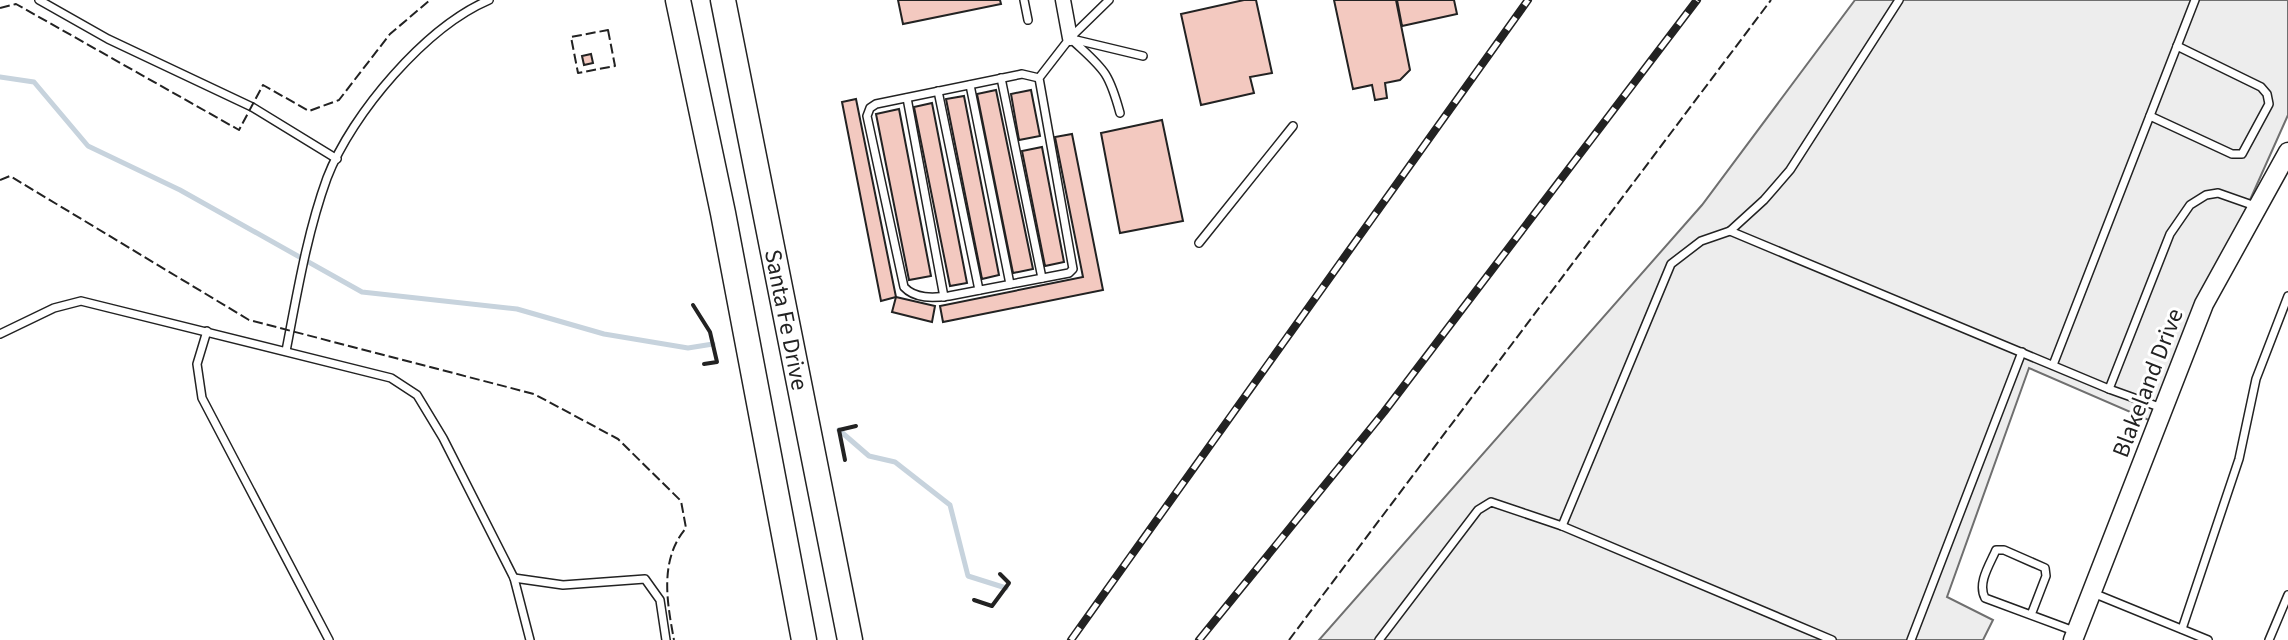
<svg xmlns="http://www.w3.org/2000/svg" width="2288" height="640" viewBox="0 0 2288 640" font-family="'Source Sans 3',sans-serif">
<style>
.parking{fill:#ededed;stroke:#6f6f6f;stroke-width:2}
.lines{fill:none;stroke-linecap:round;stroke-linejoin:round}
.stream{stroke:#c7d3dd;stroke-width:5}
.building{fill:#f3c9c0;stroke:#222;stroke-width:2}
.service-casing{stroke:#222;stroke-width:10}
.minor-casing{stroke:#222;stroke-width:17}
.tertiary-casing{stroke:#222;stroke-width:21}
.trunk-casing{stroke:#222;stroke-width:27}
.service{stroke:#fff;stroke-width:7}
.minor{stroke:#fff;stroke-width:14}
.tertiary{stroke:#fff;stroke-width:18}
.trunk{stroke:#fff;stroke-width:24}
.rail-casing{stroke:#222;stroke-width:8}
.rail{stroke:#fff;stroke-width:5;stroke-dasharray:15;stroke-linecap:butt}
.fence{stroke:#222;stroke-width:2;stroke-dasharray:10 4;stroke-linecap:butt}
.wall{stroke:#222;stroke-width:4}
.labels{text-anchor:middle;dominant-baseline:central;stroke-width:6;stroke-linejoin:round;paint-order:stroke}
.street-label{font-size:24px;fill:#222;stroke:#fff}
</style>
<rect width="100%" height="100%" fill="#fff"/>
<polygon class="parking" points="1855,0 2288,0 2288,115 2151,421 2029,368 1947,597 1993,620 1983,640 1319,640 1702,205"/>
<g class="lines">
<g class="stream">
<polyline points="0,77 34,82 88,146 180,190 362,292 517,309 604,334 688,348 713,344"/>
<polyline points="839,430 869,456 895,462 950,505 968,576 1006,588"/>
</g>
</g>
<g class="building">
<polygon points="898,0 1000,0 1001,4 903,24"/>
<polygon points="1244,0 1256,0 1272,73 1250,77 1254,93 1201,105 1181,14"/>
<polygon points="1334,0 1396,0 1410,70 1400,80 1385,83 1387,98 1375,100 1372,85 1353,89"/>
<polygon points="1397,0 1454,0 1457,14 1402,26"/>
<polygon points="591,54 593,63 584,65 582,56"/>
<polygon points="996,90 1033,269 1013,273 977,94"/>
<polygon points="1031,90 1040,136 1019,140 1011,94"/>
<polygon points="964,96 999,275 982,279 946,99"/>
<polygon points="856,99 896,297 881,301 842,102"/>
<polygon points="932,103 967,283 950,286 914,107"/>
<polygon points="899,109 931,276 909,280 876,114"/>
<polygon points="1162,120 1183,221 1120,233 1101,133"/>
<polygon points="1072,134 1103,290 943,322 940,306 1083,277 1055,137"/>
<polygon points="1042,147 1064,262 1045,266 1022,151"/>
<polygon points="896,297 935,306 932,322 892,312"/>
</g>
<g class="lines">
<g class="service-casing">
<g id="service">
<polyline points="39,0 108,39 252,107 337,159"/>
<polyline points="1024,0 1028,20"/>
<polyline points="1899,0 1790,170 1764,200 1730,231 2109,389"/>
<path d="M 1070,38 C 1103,69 1108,69 1120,113"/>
<polyline points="1072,39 1143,56"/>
<polyline points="1001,78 1042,278"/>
<path d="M 1039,78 L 1022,74 L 876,104 L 870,108 L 867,116 L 904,287 C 915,299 933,298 949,296 L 1069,273 L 1073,269 L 1039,78 L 1070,38 L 1109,0"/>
<polyline points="970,85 1010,284"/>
<polyline points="938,91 979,290"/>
<polyline points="907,98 944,297"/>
<polyline points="2150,116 2232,154 2242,154 2269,104 2267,94 2261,87 2177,46"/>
<polyline points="1199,243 1293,126"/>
<polyline points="207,331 197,364 202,398 329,640"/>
<polyline points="0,334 54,308 81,301 391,378 417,395 443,438 514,578 530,640"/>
<path d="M 286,351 C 297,294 307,233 327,178 C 352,113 426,27 489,0"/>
<polyline points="2053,365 2195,0"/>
<polyline points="2162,408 2109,389 2170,234 2190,205 2206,195 2218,193 2255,206"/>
<polyline points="1562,526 1671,264 1701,241 1730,231"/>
<polyline points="514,578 563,585 645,579 660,600 666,640"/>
<polyline points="2093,593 2208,640"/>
<path d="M 2031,615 L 2046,576 L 2045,568 L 2004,550 L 1996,550 C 1990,564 1977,583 1985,598 L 2074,631"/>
<polyline points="2182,629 2239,459 2256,379 2288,296"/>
<polyline points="1379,640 1478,510 1491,502 1562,526 1832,640"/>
<polyline points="1911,640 2022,352"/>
<polyline points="2269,640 2288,595"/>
</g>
</g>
<g class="minor-casing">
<polyline id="minor" points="1063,0 1070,38"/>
</g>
<g class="tertiary-casing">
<polyline id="tertiary" points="2073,640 2204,304 2288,152"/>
</g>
<g class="trunk-casing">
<g id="trunk">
<polyline points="678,0 723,213 804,640"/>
<path id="s1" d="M 723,0 L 850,640"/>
</g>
</g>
<use href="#service" class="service"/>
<use href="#minor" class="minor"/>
<use href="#tertiary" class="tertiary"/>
<use href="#trunk" class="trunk"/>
<g class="rail-casing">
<g id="rail">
<polyline points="1071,640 1528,0"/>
<polyline points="1199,640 1384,412 1697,0"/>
</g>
</g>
<use href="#rail" class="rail"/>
<g class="fence">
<polyline points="0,8 16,4 239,130 263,85 309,111 339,100 390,34 430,0"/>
<polygon points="608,30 615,66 578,73 571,37"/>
<path d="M 0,180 L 10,176 L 249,320 L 534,394 L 618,439 L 681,501 L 686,528 C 659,560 667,602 674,640"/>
<polyline points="1289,640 1771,0"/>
</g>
<g class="wall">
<polyline points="693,305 710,332 717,362 704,364"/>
<polyline points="845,460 839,430 856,426"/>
<polyline points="974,600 992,606 1009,583 1000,574"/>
</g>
</g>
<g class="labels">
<g class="street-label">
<text stroke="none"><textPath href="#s1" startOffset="326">Santa Fe Drive</textPath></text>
<text transform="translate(2148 383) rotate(-69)">Blakeland Drive</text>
</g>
</g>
</svg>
